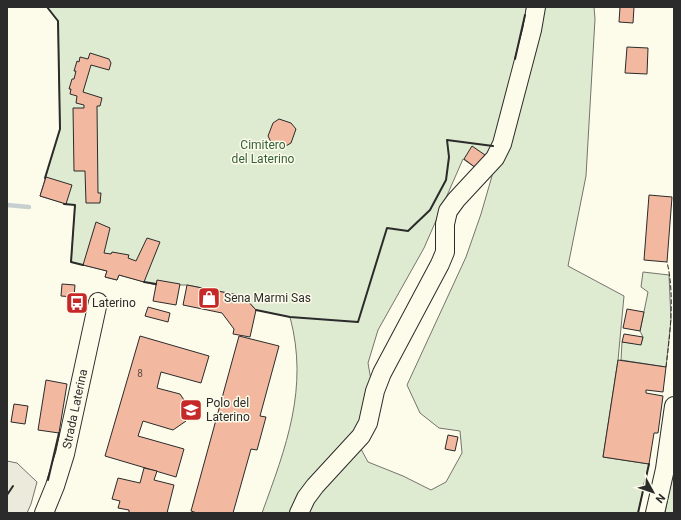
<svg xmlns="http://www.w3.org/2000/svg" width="681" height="520" viewBox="0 0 681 520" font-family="Roboto,sans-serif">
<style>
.green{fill:#deebd1;stroke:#74746e;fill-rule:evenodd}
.parking{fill:#eceadb;stroke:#74746e}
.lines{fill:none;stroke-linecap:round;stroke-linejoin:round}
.stream{stroke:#c7d0d0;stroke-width:4.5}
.building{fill:#f2b8a0;stroke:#2b2b2b}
.minor-casing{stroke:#2b2b2b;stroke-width:20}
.minor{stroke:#fdfbea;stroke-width:18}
.fence{stroke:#2b2b2b;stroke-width:1;stroke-dasharray:5 2;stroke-linecap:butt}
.wall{stroke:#2b2b2b;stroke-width:2}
.labels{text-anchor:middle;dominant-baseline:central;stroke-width:3;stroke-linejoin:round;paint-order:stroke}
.number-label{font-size:10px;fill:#5d4e48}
.park-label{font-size:12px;fill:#34623c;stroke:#fdfbea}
.poi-label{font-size:12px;fill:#2b2b2b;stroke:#fdfbea;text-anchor:start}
.street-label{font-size:12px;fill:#2b2b2b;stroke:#fdfbea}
</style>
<rect width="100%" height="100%" fill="#fdfbea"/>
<g class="green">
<path d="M 47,7 L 594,7 L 595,19 L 586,176 L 568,266 L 624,296 L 618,360 L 603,457 L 649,464 L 638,513 L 262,513 C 286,447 309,388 290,317 L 256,310 L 243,296 L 187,285 L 156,285 L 119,275 L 117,280 L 105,277 L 107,271 L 71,262 L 75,205 L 66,204 L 40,196 L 60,129 L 58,21 ZM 485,155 L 492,176 L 481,214 L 466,257 L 407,385 L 420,413 L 439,428 L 460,431 L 462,453 L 446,482 L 431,490 L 403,476 L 368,462 L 354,436 L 372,386 L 368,363 L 378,330 L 424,248 L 463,159 L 476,168 Z"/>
<polygon points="643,272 669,275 671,320 666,367 621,360 622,342 641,344 643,337 640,331 648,292 641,287"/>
<polygon points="674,465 674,513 665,513"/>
</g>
<polygon class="parking" points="7,461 17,463 37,482 31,504 27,513 7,513"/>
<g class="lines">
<polyline class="stream" points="7,205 29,207"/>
</g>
<g class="building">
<polygon points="620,7 634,7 633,23 619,22"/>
<polygon points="627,47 648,48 647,74 625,73"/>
<polygon points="90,53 109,59 111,63 109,70 91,65 83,92 102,98 100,106 97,106 98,193 101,193 100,203 86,203 85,171 74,171 73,108 84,108 84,105 76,103 77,96 70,94 71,89 69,89 72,79 74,79 76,71 74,71 77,61 79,62 80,57 88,59"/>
<polygon points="279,119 291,123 296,129 291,143 284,147 272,144 268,136 273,123"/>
<polygon points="472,146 485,155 476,168 464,159"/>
<polygon points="46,177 72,185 66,204 40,196"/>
<polygon points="649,195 672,197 667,262 644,260"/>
<polygon points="96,222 110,228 104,253 111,254 112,252 129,255 128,258 136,261 147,238 160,242 144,282 119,275 117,280 105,277 107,271 83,265"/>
<polygon points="157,280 180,284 176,305 153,301"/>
<polygon points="62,284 75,285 74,297 61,296"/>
<polygon points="187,285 243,296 256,310 250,337 233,334 234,329 222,313 183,305"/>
<polygon points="148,307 170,313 168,322 145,316"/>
<polygon points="627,309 644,312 640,331 623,328"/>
<polygon points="624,334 643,337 641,345 622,342"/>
<polygon points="140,336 209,356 201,383 161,372 157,388 180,394 190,409 186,421 173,430 143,421 138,436 184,449 176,477 105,456"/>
<polygon points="239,336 279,346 260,416 266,417 257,450 251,449 233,513 197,513 191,511"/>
<polygon points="618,360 666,367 663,392 646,390 646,393 663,396 658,433 654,433 649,464 603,457"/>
<polygon points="46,380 67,384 59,433 38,430"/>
<polygon points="14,404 28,406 25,424 11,422"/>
<polygon points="448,435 458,437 455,451 445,449"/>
<polygon points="144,468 157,471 154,480 174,485 167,513 129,513 129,510 118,508 120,501 112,499 118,478 140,483"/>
</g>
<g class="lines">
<g class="minor-casing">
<g id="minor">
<polyline points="44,513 55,486 65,454 98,302"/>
<polyline points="299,513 306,498 315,486 361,436 368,423 375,391 382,373 440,264 445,252 445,224 448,211 456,200 495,158 502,144 532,30 536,7"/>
<polyline points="655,513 665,469 674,406"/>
</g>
</g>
<use href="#minor" class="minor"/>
<path class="fence" d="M 666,367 C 670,334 675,295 667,262"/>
<g class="wall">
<polyline points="515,59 525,15"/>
<polyline points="45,178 60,129 58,21 47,7"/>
<polyline points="64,204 75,205 71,262 83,265"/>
<polyline points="144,282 156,284"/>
<polyline points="256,310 290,317 358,322 387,228 408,231 430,210 446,180 449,157 447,140 493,146"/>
<polyline points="48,480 59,433"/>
<polyline points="7,495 13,486"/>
<polyline points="638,513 649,464"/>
</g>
</g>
<defs>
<g id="shop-square" transform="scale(1.15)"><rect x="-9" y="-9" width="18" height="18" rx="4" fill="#c62828" stroke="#fdfbea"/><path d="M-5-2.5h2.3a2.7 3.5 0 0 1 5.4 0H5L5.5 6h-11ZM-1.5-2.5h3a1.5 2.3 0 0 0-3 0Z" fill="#fff"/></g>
<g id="bus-square" transform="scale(1.15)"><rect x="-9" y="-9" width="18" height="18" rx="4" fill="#c62828" stroke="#fdfbea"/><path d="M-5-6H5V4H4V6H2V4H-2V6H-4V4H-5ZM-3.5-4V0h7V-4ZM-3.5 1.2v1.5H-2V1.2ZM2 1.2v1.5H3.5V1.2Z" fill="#fff"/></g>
<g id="university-square" transform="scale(1.15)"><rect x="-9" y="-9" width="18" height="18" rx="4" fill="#c62828" stroke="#fdfbea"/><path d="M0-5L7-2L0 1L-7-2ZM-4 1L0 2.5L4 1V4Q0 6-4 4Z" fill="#fff"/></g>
</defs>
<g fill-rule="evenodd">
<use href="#shop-square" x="209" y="298"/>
<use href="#bus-square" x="77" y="303"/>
<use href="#university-square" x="191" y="410"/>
</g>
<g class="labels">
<g class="number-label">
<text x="140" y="373">8</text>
</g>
<g class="park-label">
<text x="263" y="145">Cimitero<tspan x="263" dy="14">del Laterino</tspan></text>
</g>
<g class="poi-label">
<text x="224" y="298">Sena Marmi Sas</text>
<text x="92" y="303">Laterino</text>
<text x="206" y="403">Polo del<tspan x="206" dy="14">Laterino</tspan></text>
</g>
<g class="street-label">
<text transform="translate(75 409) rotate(-78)">Strada Laterina</text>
</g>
</g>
<rect width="681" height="520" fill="none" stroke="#2b2b2b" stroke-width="16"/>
<g transform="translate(653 492) rotate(130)" stroke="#fdfbea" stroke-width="3" paint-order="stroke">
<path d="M0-3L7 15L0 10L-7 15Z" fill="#2b2b2b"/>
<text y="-6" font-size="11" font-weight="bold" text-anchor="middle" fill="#2b2b2b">N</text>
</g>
</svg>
